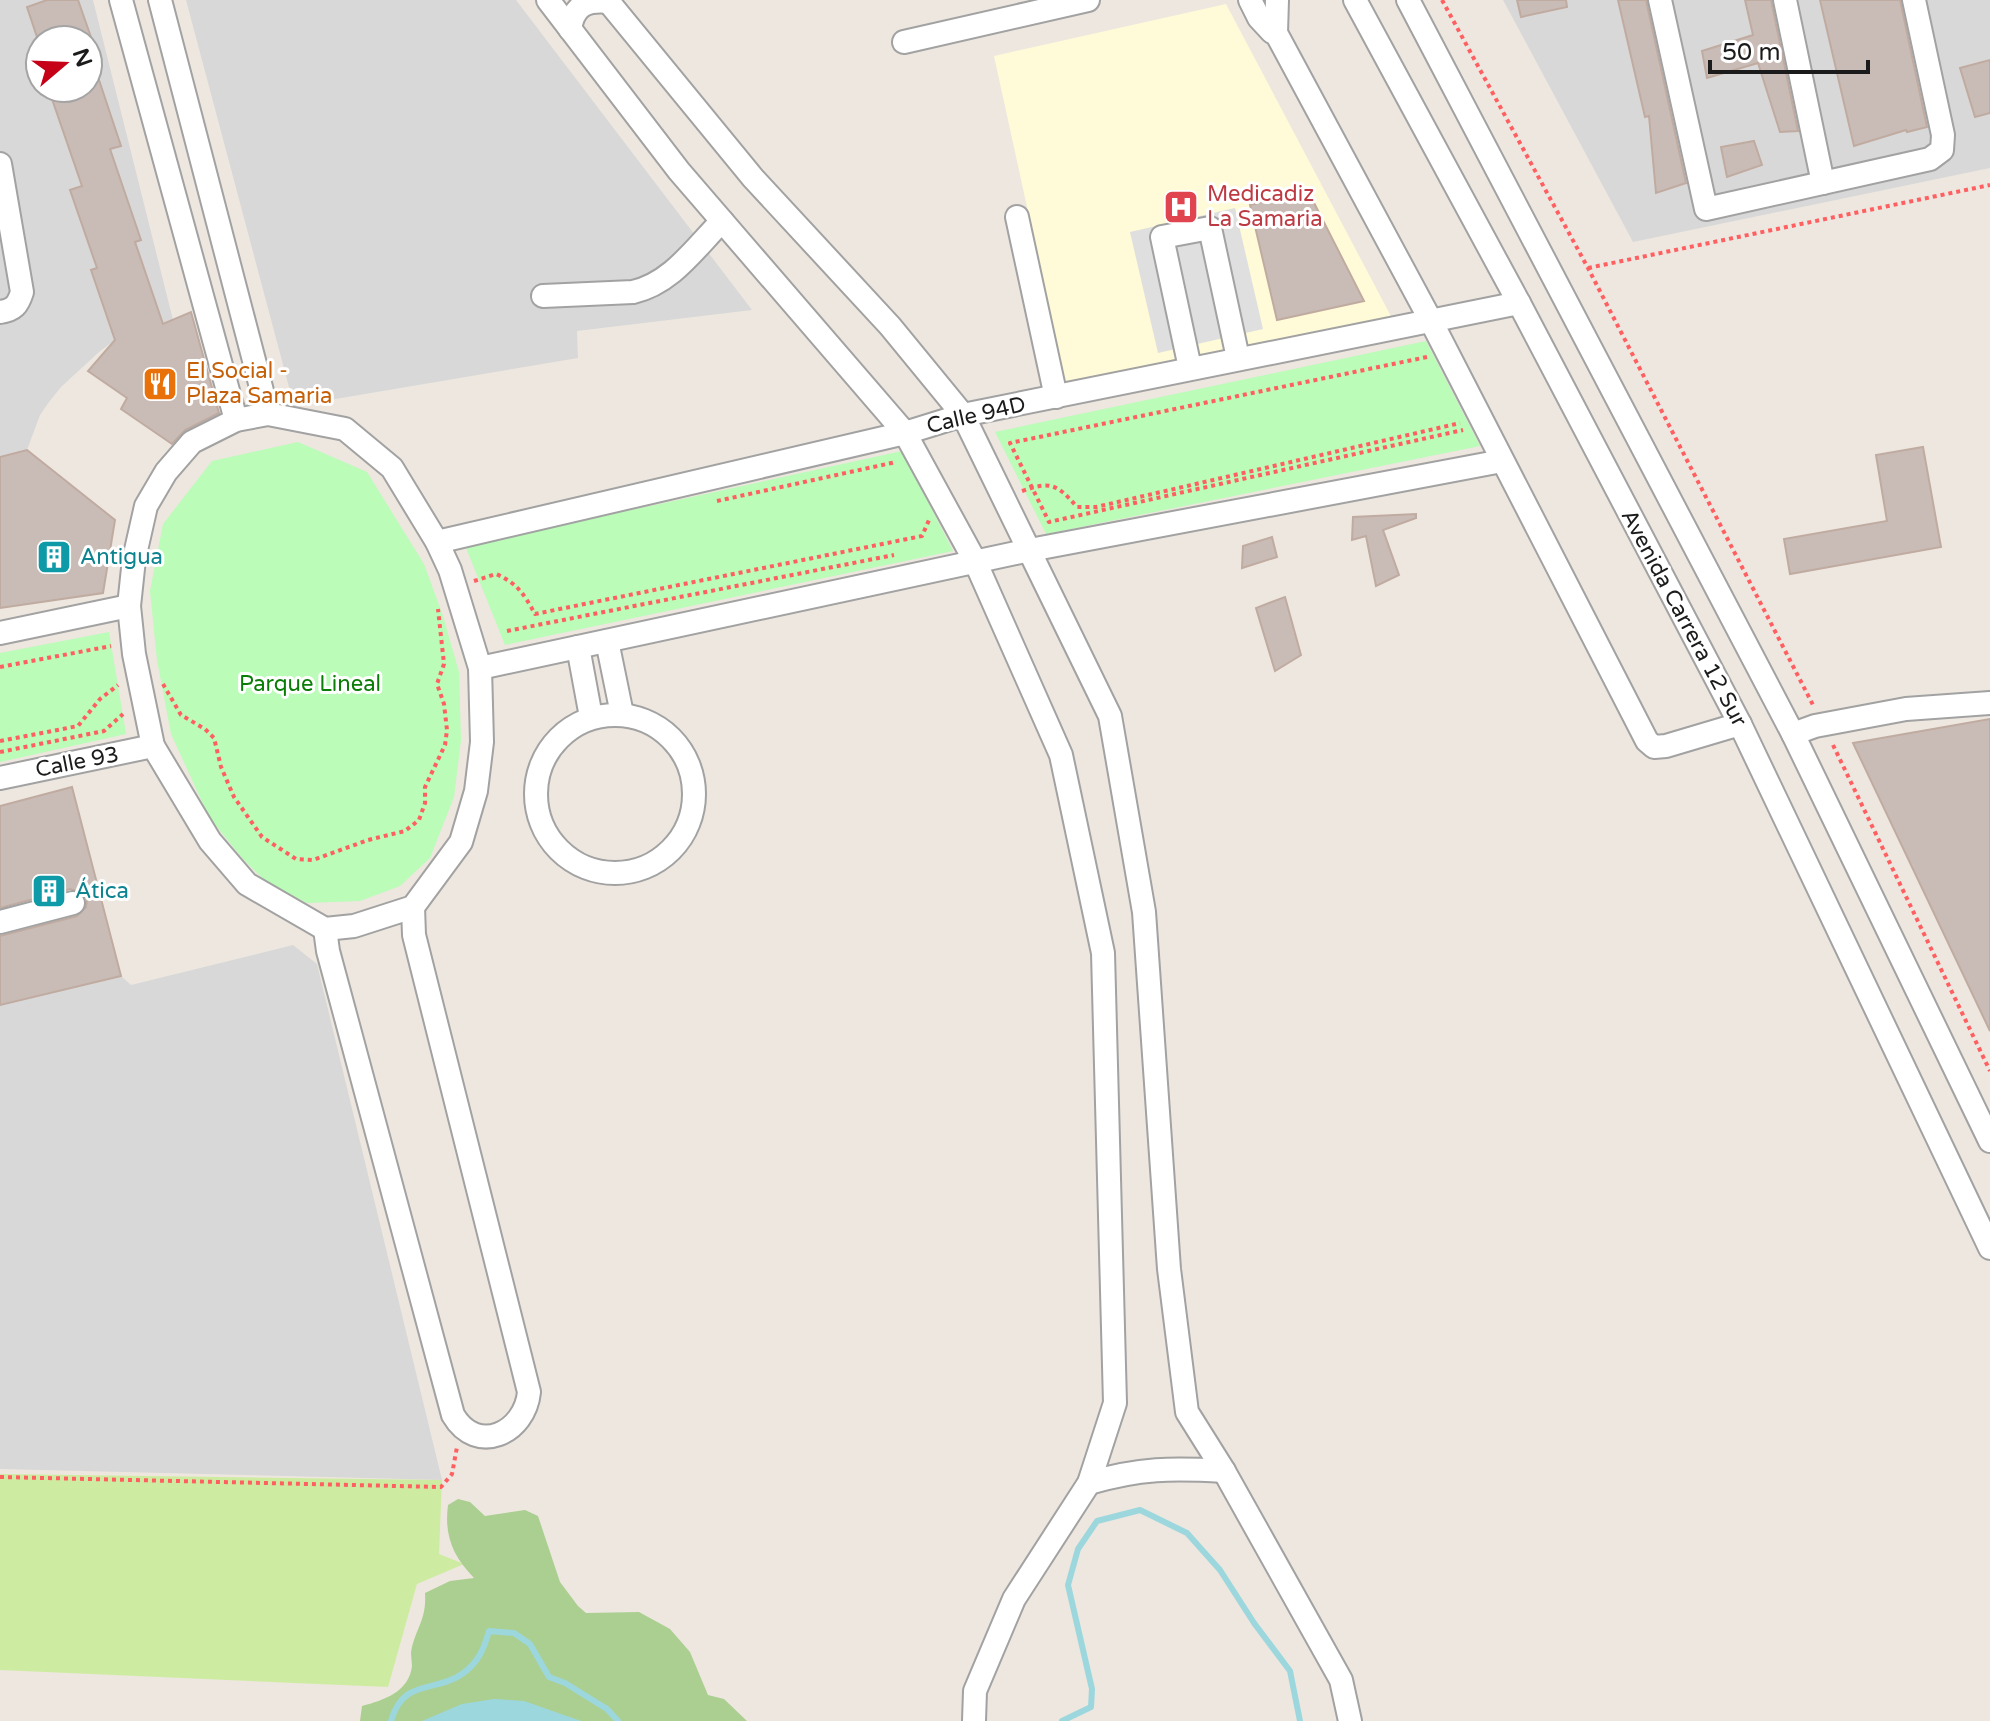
<svg xmlns="http://www.w3.org/2000/svg" width="1990" height="1721" viewBox="0 0 1990 1721" font-family="'Varela Round',sans-serif">
<style>
.residential{fill:#d9d8d8;fill-rule:evenodd}
.education{fill:#fffad7}
.grass{fill:#ceeca1}
.forest{fill:#abcf91}
.park{fill:#bafcb8}
.parking{fill:#dfdfdf}
.water{fill:#9dd7de}
.lines{fill:none;stroke-linecap:round;stroke-linejoin:round}
.stream{stroke:#9dd7de;stroke-width:6}
.building{fill:#c9bcb6;stroke:#c0aba1;stroke-width:2}
.minor-casing{stroke:#a2a2a2;stroke-width:26}
.path{stroke:#ff5f61;stroke-width:4;stroke-dasharray:4 4;stroke-linecap:butt}
.minor{stroke:#fff;stroke-width:22}
.labels{text-anchor:middle;dominant-baseline:central;stroke-width:6;stroke-linejoin:round;paint-order:stroke}
.health-label{font-size:22px;fill:#be3a42;stroke:#fff;text-anchor:start}
.food-label{font-size:22px;fill:#c56008;stroke:#fff;text-anchor:start}
.street-label{font-size:22px;fill:#1b1b1b;stroke:#fff}
.culture-label{font-size:22px;fill:#0d838f;stroke:#fff;text-anchor:start}
.park-label{font-size:22px;fill:#097d05;stroke:#fff}
</style>
<rect width="100%" height="100%" fill="#ede7df"/>
<g class="residential">
<path d="M 0,0 L 93,0 L 173,320 L 116,339 L 99,352 L 61,387 L 49,402 L 40,415 L 27,450 L 0,457 ZM 40,40 L 88,40 L 88,88 L 40,88 Z"/>
<polygon points="186,0 516,0 752,310 577,331 578,358 294,406"/>
<polygon points="1503,0 1990,0 1990,168 1633,242"/>
<polygon points="293,945 317,964 442,1480 0,1469 0,1005 121,976 131,985"/>
</g>
<polygon class="education" points="1226,4 1393,320 1065,381 994,56"/>
<polygon class="grass" points="0,1474 442,1480 439,1554 464,1564 417,1584 388,1687 0,1670"/>
<path class="forest" d="M 458,1499 L 470,1502 L 485,1516 L 525,1510 L 538,1516 L 560,1582 L 578,1606 L 586,1613 L 639,1612 L 670,1629 L 690,1652 L 708,1695 L 724,1699 L 747,1721 L 360,1721 L 362,1706 C 384,1700 409,1692 412,1666 C 412,1664 411,1655 411,1653 C 414,1630 427,1621 425,1593 L 450,1581 L 474,1578 C 453,1556 444,1536 448,1505 Z"/>
<g class="park">
<polygon points="1426,341 1480,446 1046,534 995,432"/>
<polygon points="298,442 367,472 424,564 443,616 459,672 461,740 454,797 430,858 400,886 360,901 307,903 266,882 242,858 209,817 171,734 157,660 150,591 163,524 212,461"/>
<polygon points="902,451 953,551 505,645 464,543 655,505"/>
<polygon points="109,632 126,734 0,762 0,653"/>
</g>
<polygon class="parking" points="1235,208 1263,329 1158,353 1130,232"/>
<polygon class="water" points="494,1699 524,1701 581,1721 422,1721 462,1704"/>
<g class="lines">
<g class="stream">
<path d="M 391,1721 C 403,1678 435,1693 462,1674 C 478,1663 484,1649 489,1631 L 514,1633 L 530,1644 L 549,1677 L 565,1683 L 607,1709 L 618,1721"/>
<polyline points="1062,1721 1091,1707 1092,1689 1068,1585 1078,1549 1097,1521 1140,1510 1187,1533 1220,1570 1254,1623 1290,1671 1300,1721"/>
</g>
</g>
<g class="building">
<polygon points="47,0 78,0 92,40 38,40 27,7"/>
<polygon points="1517,0 1566,0 1567,7 1521,17"/>
<polygon points="1618,0 1646,0 1686,183 1656,193 1649,116 1645,117"/>
<polygon points="1745,0 1771,0 1798,131 1780,132 1758,63 1707,78 1702,51 1753,35"/>
<polygon points="1820,0 1900,0 1927,127 1907,132 1906,130 1854,146"/>
<polygon points="91,56 121,146 110,149 141,240 135,242 163,324 191,312 219,413 185,430 172,444 121,409 127,398 88,371 115,340 91,270 97,268 70,190 82,186 51,96 73,88 88,88 88,57"/>
<polygon points="1990,60 1990,113 1975,117 1960,68"/>
<polygon points="1754,141 1762,165 1727,177 1721,147"/>
<polygon points="1308,191 1364,301 1277,320 1250,205"/>
<polygon points="1923,447 1941,547 1790,574 1784,539 1887,521 1876,455"/>
<polygon points="27,450 115,520 103,593 0,608 0,457"/>
<polygon points="1416,514 1416,518 1383,530 1399,575 1376,586 1366,536 1352,540 1353,517"/>
<polygon points="1272,537 1277,557 1242,568 1243,546"/>
<polygon points="1285,597 1301,655 1275,671 1256,608"/>
<polygon points="1990,719 1990,1031 1853,743"/>
<polygon points="72,787 121,976 0,1005 0,936 77,916 86,907 87,900 82,893 70,889 0,908 0,806"/>
</g>
<g class="lines">
<g class="minor-casing">
<g id="minor">
<polyline points="121,0 236,420"/>
<polyline points="160,0 268,414"/>
<polyline points="548,0 679,171 905,433 975,561 1061,755 1103,953 1115,1403 1089,1483 1014,1599 975,1691 974,1721"/>
<polyline points="607,0 753,178 890,326 963,415 1110,716 1144,912 1169,1269 1187,1412 1224,1471 1341,1680 1350,1721"/>
<polyline points="1250,0 1259,18 1272,32 1276,33"/>
<polyline points="1277,0 1276,33 1431,321 1647,741 1654,747 1666,746 1740,724"/>
<polyline points="1355,0 1519,303 1740,724 1990,1248"/>
<polyline points="1408,0 1793,734 1990,1141"/>
<polyline points="1660,0 1706,209 1930,159 1942,150 1943,135 1914,0"/>
<polyline points="1785,0 1823,183"/>
<path d="M 570,29 C 574,5 586,0 609,2"/>
<polyline points="904,42 1088,0"/>
<path d="M 0,164 L 22,292 C 18,305 14,310 0,312"/>
<polyline points="1017,217 1056,397"/>
<path d="M 543,296 L 633,292 C 672,283 695,248 722,221"/>
<polyline points="1190,368 1162,237 1210,228 1238,358"/>
<polygon points="268,414 345,429 392,468 437,542 450,570 480,668 482,742 476,791 461,842 413,907 354,926 325,929 247,884 210,841 153,746 134,654 129,606 134,559 146,506 166,472 192,442 236,420"/>
<polyline points="437,542 905,433 963,415 1519,303"/>
<polyline points="0,633 129,606"/>
<polyline points="607,641 622,714"/>
<polyline points="578,647 591,717"/>
<polyline points="480,668 1030,550 1502,461"/>
<circle cx="615" cy="794" r="79"/>
<polyline points="1793,734 1815,726 1906,709 1990,703"/>
<polyline points="0,778 153,746"/>
<polyline points="0,922 73,903"/>
<path d="M 325,929 L 328,951 L 453,1415 C 477,1456 525,1433 529,1392 L 414,935 L 413,907"/>
<path d="M 1089,1483 C 1140,1468 1172,1468 1224,1471"/>
</g>
</g>
<g class="path">
<polyline points="1442,0 1588,268 1813,705"/>
<polyline points="1588,268 1990,185"/>
<polyline points="1427,357 1010,443 1049,522 1463,430"/>
<path d="M 1022,491 C 1051,481 1057,484 1077,507 L 1096,507 L 1460,423"/>
<polyline points="717,501 896,462"/>
<path d="M 474,581 L 496,574 C 517,583 524,594 535,614 L 922,536 L 929,520"/>
<polyline points="507,631 894,555"/>
<polyline points="0,667 111,646"/>
<polyline points="163,684 181,715 205,729 214,738 221,767 234,797 262,837 296,859 313,860 368,840 405,831 419,820 425,803 425,787 445,745 447,730 444,704 437,684 444,664 438,609"/>
<polyline points="0,741 78,726 100,699 118,685"/>
<polyline points="1833,745 1990,1071"/>
<polyline points="0,752 104,731 123,714"/>
<polyline points="0,1477 441,1487 452,1474 457,1447"/>
</g>
<use href="#minor" class="minor"/>
</g>
<defs>
<g id="hospital-square" transform="scale(1.8)"><rect x="-9" y="-9" width="18" height="18" rx="4" fill="#e0444e" stroke="#fff"/><path d="M-5-5h3v3.5h4V-5h3V5h-3V1.5h-4V5h-3Z" fill="#fff"/></g>
<g id="restaurant-square" transform="scale(1.8)"><rect x="-9" y="-9" width="18" height="18" rx="4" fill="#e8710a" stroke="#fff"/><path d="M-5-6h1v4h1v-4h1v4h1v-4h1v5L-1.5 .5V6h-2V.5L-5-1ZM5-6V6H3V1.5H1.5Q1.5-4 5-6Z" fill="#fff"/></g>
<g id="building-square" transform="scale(1.8)"><rect x="-9" y="-9" width="18" height="18" rx="4" fill="#0f9aa8" stroke="#fff"/><path d="M-4-6H4V6H1V3H-1V6H-4ZM-2.5-4.3h1.7v1.8h-1.7ZM.8-4.3h1.7v1.8H.8ZM-2.5-1h1.7V.8h-1.7ZM.8-1h1.7V.8H.8Z" fill="#fff"/></g>
</defs>
<g fill-rule="evenodd">
<use href="#hospital-square" x="1181" y="207"/>
<use href="#restaurant-square" x="160" y="384"/>
<use href="#building-square" x="54" y="557"/>
<use href="#building-square" x="49" y="891"/>
</g>
<g class="labels">
<g class="health-label">
<text x="1207" y="194">Medicadiz<tspan x="1207" dy="25">La Samaria</tspan></text>
</g>
<g class="food-label">
<text x="186" y="371">El Social -<tspan x="186" dy="25">Plaza Samaria</tspan></text>
</g>
<g class="street-label">
<text transform="translate(976 415) rotate(-13)">Calle 94D</text>
<text transform="translate(1684 618) rotate(62)">Avenida Carrera 12 Sur</text>
<text transform="translate(77 762) rotate(-11)">Calle 93</text>
</g>
<g class="culture-label">
<text x="80" y="557">Antigua</text>
<text x="75" y="891">Ática</text>
</g>
<g class="park-label">
<text x="310" y="684">Parque Lineal</text>
</g>
</g>
<g transform="translate(64 64) rotate(71)"><circle r="38" fill="#ffffff" stroke="#a4a4a4" stroke-width="2"/>
<path d="M0-6L14 30L0 20L-14 30Z" fill="#c60017"/>
<text y="-12" font-size="22" font-weight="bold" text-anchor="middle" fill="#1b1b1b">N</text>
</g>
<path d="M1710 60v12h158v-12" fill="none" stroke="#1b1b1b" stroke-width="4"/>
<text x="1722" y="60" font-size="24" fill="#1b1b1b" stroke="#ffffff" stroke-width="6" paint-order="stroke">50 m</text>
</svg>
